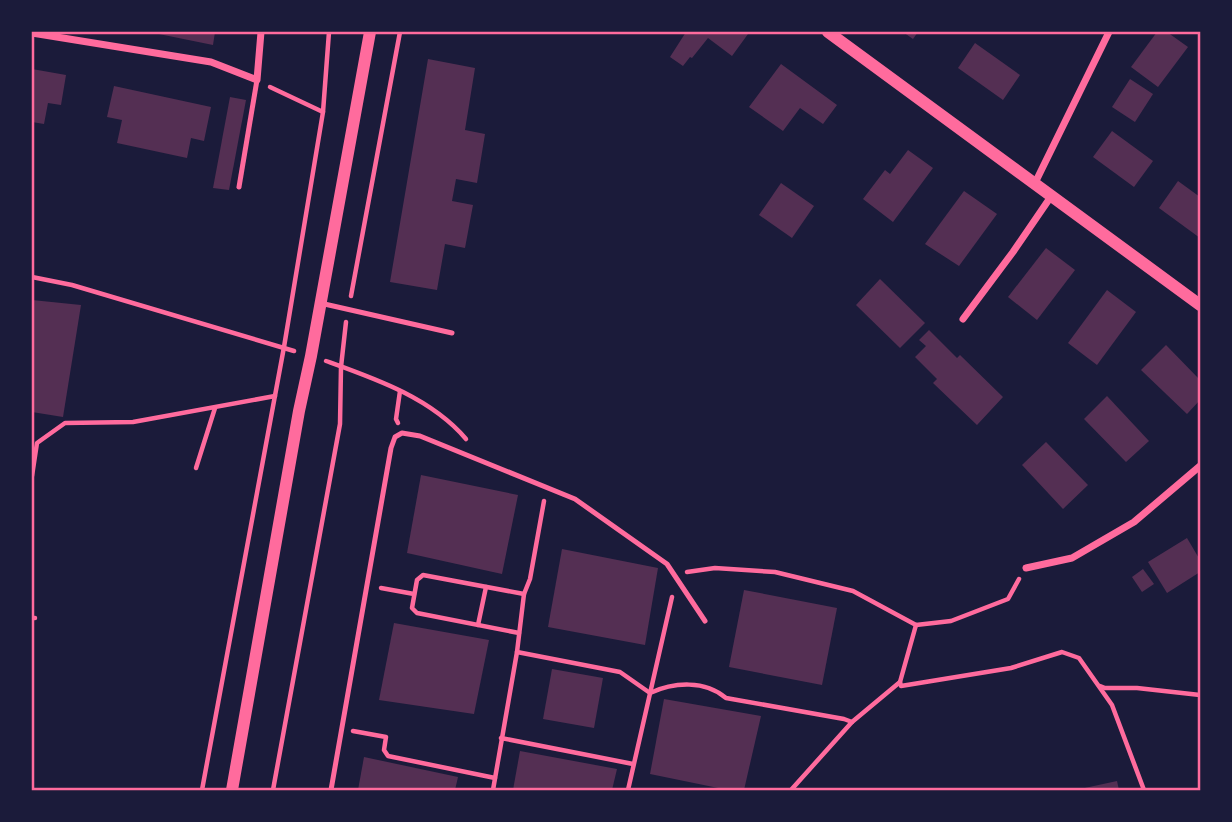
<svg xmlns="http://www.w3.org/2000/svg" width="1232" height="822" viewBox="0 0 1232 822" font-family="'Work Sans',sans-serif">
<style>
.building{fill:#542f53}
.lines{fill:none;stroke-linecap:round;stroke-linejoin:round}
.path{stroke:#ff6b9d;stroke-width:4.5}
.service{stroke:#ff6b9d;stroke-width:5}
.minor{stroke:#ff6b9d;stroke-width:7}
.tertiary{stroke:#ff6b9d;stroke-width:12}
.neatline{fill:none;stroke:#ff6b9d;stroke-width:2.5}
</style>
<rect width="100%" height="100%" fill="#1b1b3a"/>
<g class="building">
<polygon points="149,32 215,32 213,45"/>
<polygon points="686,32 744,32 748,34 732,56 708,38 692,58 690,57 683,66 670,57"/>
<polygon points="903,32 918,32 913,39"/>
<polygon points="1157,32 1167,32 1188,47 1158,87 1131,67"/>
<polygon points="975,43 1020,75 1003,100 958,68"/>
<polygon points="428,59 475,68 465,130 485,134 477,183 456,179 452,201 473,205 465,248 445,244 437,290 390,282"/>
<polygon points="781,64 837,105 823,124 800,108 783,131 749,107"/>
<polygon points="32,69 66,75 61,105 48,103 44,124 32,122"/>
<polygon points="1130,79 1153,94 1135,122 1112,107"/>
<polygon points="114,86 211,107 204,141 191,138 187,158 117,143 122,120 107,117"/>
<polygon points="230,97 246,100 229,190 213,188"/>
<polygon points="1112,131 1153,161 1134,187 1093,157"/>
<polygon points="908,150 933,168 893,222 863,199 885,170 890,174"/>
<polygon points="1178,181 1200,197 1200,238 1159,208"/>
<polygon points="781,183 814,206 792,238 759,215"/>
<polygon points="964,191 997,214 959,266 925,244"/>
<polygon points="1046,248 1075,270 1037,320 1008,297"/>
<polygon points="880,279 925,323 900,348 856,305"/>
<polygon points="1107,290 1136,312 1097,365 1068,343"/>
<polygon points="32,300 81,305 63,417 32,412"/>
<polygon points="929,330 957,358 960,355 1003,397 977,425 933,383 937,379 915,357 926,346 919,340"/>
<polygon points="1166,345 1200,380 1200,400 1187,414 1141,370"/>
<polygon points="1107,396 1149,441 1126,462 1084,419"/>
<polygon points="1046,442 1088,485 1063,509 1022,465"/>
<polygon points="421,475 518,495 502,574 407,553"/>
<polygon points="1187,538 1200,560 1200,572 1167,593 1148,562"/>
<polygon points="562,549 658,568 645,645 548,627"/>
<polygon points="1143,569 1154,584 1142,592 1132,577"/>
<polygon points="744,590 837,608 822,685 729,667"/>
<polygon points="394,623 489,640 474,714 379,700"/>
<polygon points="552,669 603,678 594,728 543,719"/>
<polygon points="664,699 761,716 744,790 728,790 650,774"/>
<polygon points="520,751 617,769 612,790 513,790"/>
<polygon points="364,757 458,777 455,790 358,790"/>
<polygon points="1117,781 1119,790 1080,790 1080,789"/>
</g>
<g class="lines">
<g class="path">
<polyline points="270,87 323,112"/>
<polyline points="32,277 72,285 294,351"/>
<polyline points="351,296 400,32"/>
<path d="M 326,361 C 376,379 431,398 466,439"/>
<polyline points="398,423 396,419 400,391"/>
<polyline points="196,468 215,408"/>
<polyline points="32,476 37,443 65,423 133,422 275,396"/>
<polyline points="687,572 715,568 775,572 853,591 916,625 951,621 1008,599 1019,579"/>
<polyline points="381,588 414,594"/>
<polyline points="32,618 35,618"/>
<polyline points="478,625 486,587"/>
<polyline points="519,633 417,613 412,608 417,580 423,575 524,594"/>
<path d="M 517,652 L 620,672 L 650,693 C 674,682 705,680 726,698 L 844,719 L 852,722"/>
<polyline points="900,682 901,686 1011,668 1062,652 1079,658 1112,705 1144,790"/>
<polyline points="1100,686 1105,688 1137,688 1200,695"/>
<polyline points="353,731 386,737 384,750 388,756 495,778"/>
<polyline points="501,738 633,764"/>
<polyline points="202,790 284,347 323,112 329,32"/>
<polyline points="273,790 340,424 341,367 346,322"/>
<polyline points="493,790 517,652 524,594 530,579 544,501"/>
<polyline points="628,790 672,597"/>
<polyline points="791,790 852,722 900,682 916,625"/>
</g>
<g class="service">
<polyline points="239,187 257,80"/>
<polyline points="320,303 452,333"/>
<polyline points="331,790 391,448 395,437 402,433 420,436 575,499 667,564 705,621"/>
</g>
<g class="minor">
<polyline points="32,33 211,62 257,80 261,32"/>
<polyline points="1035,183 1109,32"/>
<polyline points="963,319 1013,252 1052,195"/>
<polyline points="1026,568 1072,558 1134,522 1200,466"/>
</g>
<g class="tertiary">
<polyline points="828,32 1200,305"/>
<polyline points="232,790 299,411 311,356 370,32"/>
</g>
</g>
<rect width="1232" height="822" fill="none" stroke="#1b1b3a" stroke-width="66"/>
<rect x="33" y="33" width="1166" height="756" class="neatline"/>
</svg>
